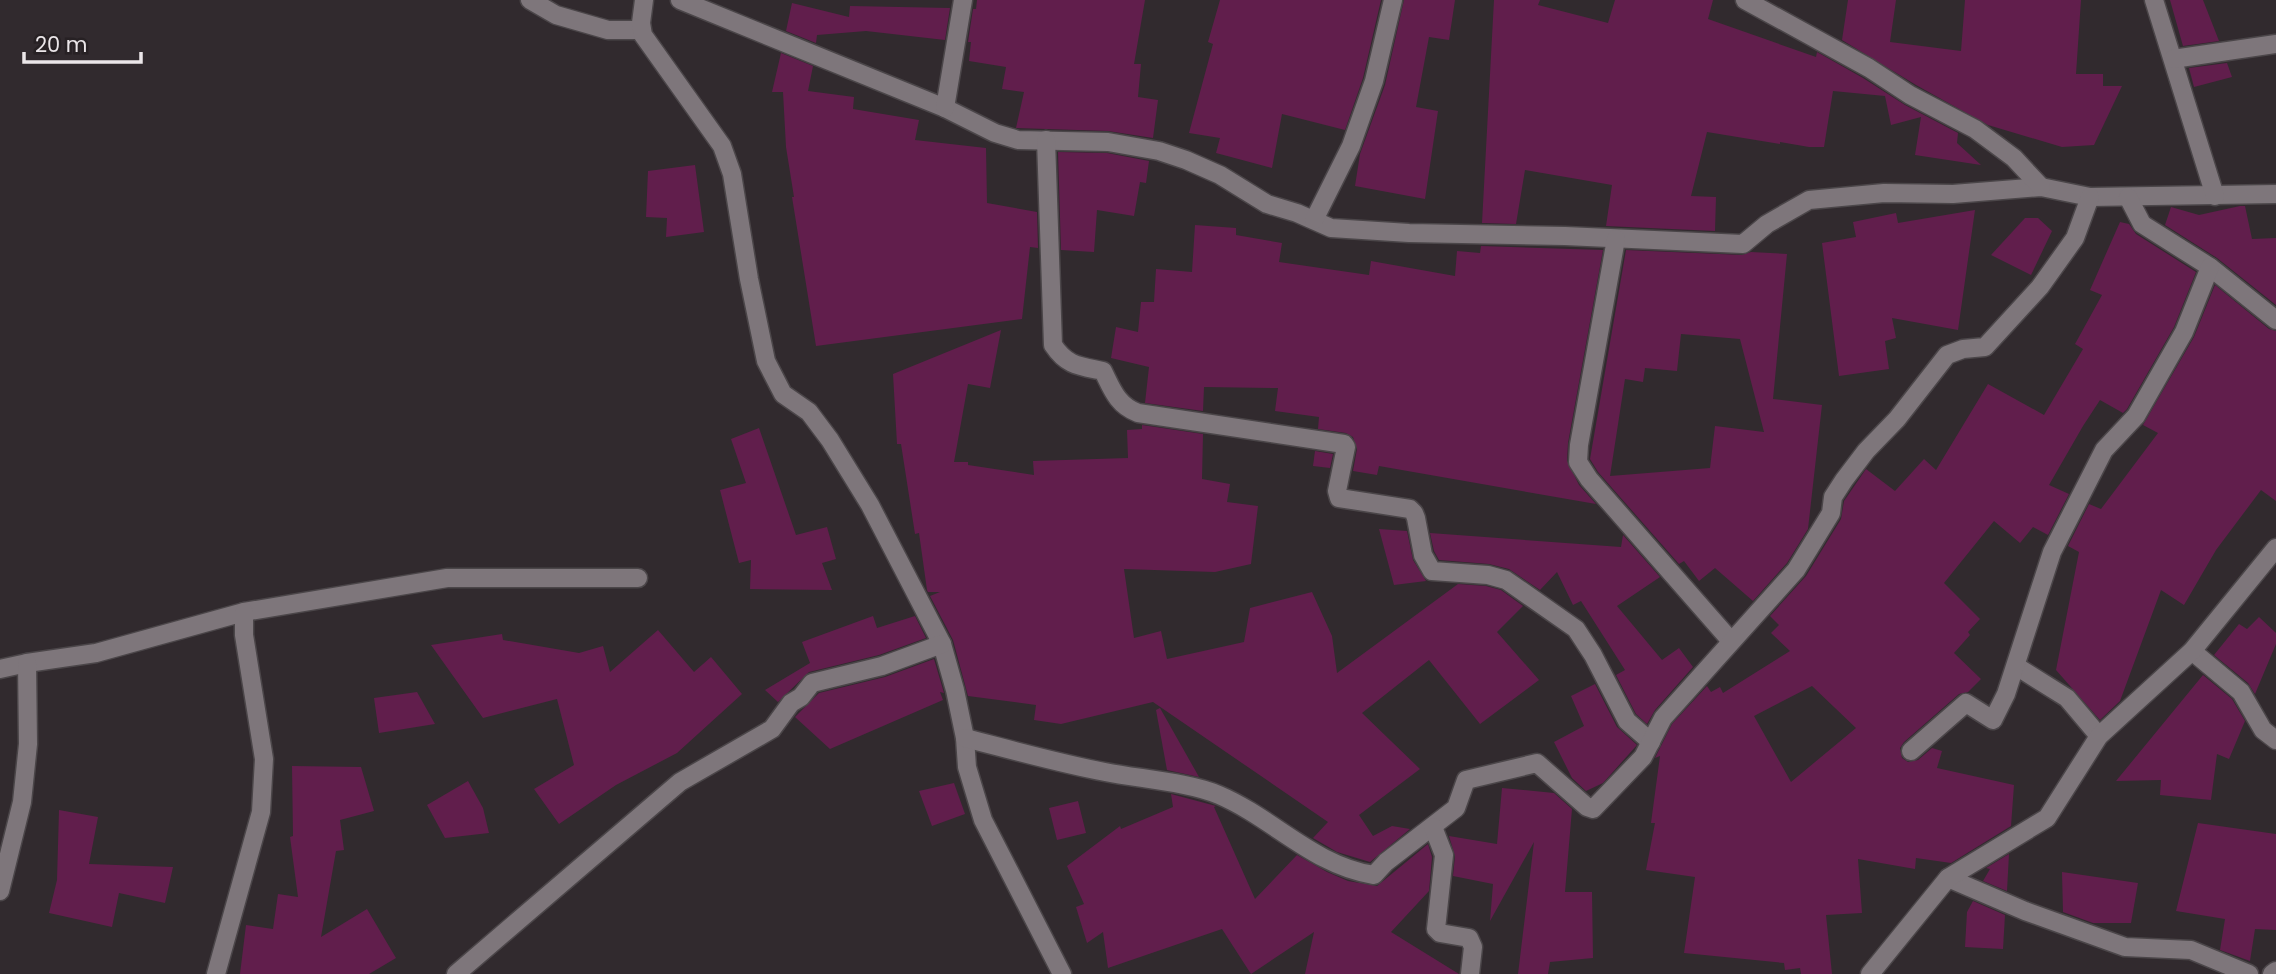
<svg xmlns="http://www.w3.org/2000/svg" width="2276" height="974" viewBox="0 0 2276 974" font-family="Poppins,sans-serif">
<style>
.building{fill:#611e4c;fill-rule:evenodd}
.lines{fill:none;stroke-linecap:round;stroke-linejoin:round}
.minor-casing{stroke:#4b4649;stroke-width:21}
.minor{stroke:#7e767b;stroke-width:18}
</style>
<rect width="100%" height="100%" fill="#312a2e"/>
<g class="building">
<polygon points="977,0 1145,0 1134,64 1141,64 1138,97 1158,100 1153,138 1108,131 1016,128 1024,92 1002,89 1006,67 969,61 971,42 968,42 973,9 976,9"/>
<polygon points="1220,0 1381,0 1363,78 1345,130 1282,114 1272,168 1216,153 1220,138 1189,133 1213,44 1208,42"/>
<polygon points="1404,0 1455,0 1449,40 1429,37 1416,107 1438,111 1425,199 1355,186 1360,154 1385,85"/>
<polygon points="1494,0 1540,0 1538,5 1608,23 1615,0 1713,0 1708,19 1816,57 1817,52 1863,78 1905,105 1958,133 1957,143 1981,165 1915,155 1921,117 1891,125 1885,96 1833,91 1824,147 1809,147 1780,142 1780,144 1707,132 1691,196 1716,197 1715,231 1606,226 1612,185 1525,170 1516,224 1482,223"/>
<polygon points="1848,0 1896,0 1890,42 1961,51 1965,0 2081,0 2076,74 2103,74 2103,86 2122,86 2094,145 2062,147 1988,125 1916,85 1842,40"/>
<polygon points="2170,0 2203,0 2219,41 2183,46"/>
<polygon points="792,3 849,17 850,6 950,8 945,40 866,31 817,35 816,43 786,31"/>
<polygon points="781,53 813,66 808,91 854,97 853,109 919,120 915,140 986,148 987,203 1037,212 1038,248 1030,247 1022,319 816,346 792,197 794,197 786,147 783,92 772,92"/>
<polygon points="2227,63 2232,77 2194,87 2189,68"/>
<polygon points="1058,152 1107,153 1149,161 1146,183 1140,182 1134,216 1097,210 1094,252 1061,250"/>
<polygon points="695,165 704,232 666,237 667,218 646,217 648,171"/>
<polygon points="2240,206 2245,206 2252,239 2276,238 2276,305 2217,258 2165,225 2171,207 2199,215"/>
<polygon points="1975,210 1958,330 1892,318 1896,338 1885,341 1889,369 1839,376 1822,243 1856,237 1853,222 1896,213 1898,223"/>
<polygon points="2025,218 2038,218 2052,231 2031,275 1991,255"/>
<path d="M 2120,222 L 2129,224 L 2136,234 L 2196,272 L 2174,327 L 2127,409 L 2123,413 L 2100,400 L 2083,426 L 2049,485 L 2069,494 L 2048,535 L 2033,527 L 2020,543 L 1994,521 L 1944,583 L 1980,619 L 1968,632 L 1970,635 L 1954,653 L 1981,679 L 1968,692 L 1959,694 L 1904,742 L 1900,748 L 1902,758 L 1908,762 L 1918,760 L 1932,748 L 1942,751 L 1937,768 L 2014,785 L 2011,826 L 1951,863 L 1916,858 L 1915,869 L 1858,859 L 1862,913 L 1826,915 L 1832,974 L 1801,974 L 1800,968 L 1785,970 L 1784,963 L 1684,953 L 1695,877 L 1646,870 L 1655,823 L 1651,823 L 1660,756 L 1655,758 L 1672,724 L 1707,686 L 1711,692 L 1720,687 L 1723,693 L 1790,651 L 1771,633 L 1779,625 L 1770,616 L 1806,576 L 1841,519 L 1844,501 L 1866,469 L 1895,491 L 1924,459 L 1936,470 L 1988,384 L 2044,415 L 2083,349 L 2075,344 L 2102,295 L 2090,290 ZM 1812,686 L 1856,728 L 1791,782 L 1754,716 Z"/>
<polygon points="1195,225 1236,228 1236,235 1282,243 1279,262 1369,275 1371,261 1455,276 1457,251 1480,253 1481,246 1603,250 1568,443 1567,461 1579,485 1596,504 1379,466 1377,475 1353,471 1357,449 1353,437 1346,433 1318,429 1319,417 1275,411 1278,388 1204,387 1203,411 1145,403 1149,367 1111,358 1116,327 1138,332 1141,302 1154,302 1156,269 1192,272"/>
<path d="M 1626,250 L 1742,255 L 1751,252 L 1787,254 L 1773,399 L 1822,405 L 1808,529 L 1787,563 L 1753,601 L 1715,568 L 1699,581 L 1684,561 L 1679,564 L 1598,472 L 1590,459 ZM 1681,334 L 1740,339 L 1764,432 L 1715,426 L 1710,468 L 1610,476 L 1625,379 L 1643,382 L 1645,368 L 1677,371 Z"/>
<polygon points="2215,285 2269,329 2276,331 2276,501 2261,490 2216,550 2184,605 2161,590 2120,701 2100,720 2056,670 2079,552 2068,546 2089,504 2101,509 2158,433 2143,425 2194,337"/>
<polygon points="1001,330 990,388 968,384 954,462 968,462 968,465 1034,475 1033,461 1128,458 1127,430 1142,429 1142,425 1203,434 1202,479 1230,484 1227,502 1258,506 1251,564 1215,572 1124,569 1134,638 1161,631 1167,659 1244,642 1250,608 1312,592 1332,636 1337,673 1458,584 1486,586 1501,590 1523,606 1497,632 1539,680 1480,724 1429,660 1362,713 1420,769 1359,815 1373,836 1392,826 1410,829 1370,862 1337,852 1313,838 1328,822 1153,702 1061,724 1034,720 1036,705 968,696 953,640 930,596 940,592 928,592 927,590 919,533 915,534 901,444 897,444 893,374"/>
<polygon points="759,428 796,535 827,527 836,559 822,563 832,590 750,589 751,560 739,563 720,490 746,483 731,439"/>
<polygon points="1315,451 1333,454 1330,468 1313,466"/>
<polygon points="1379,529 1407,531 1413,560 1426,581 1394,585"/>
<polygon points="1430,533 1621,547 1623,535 1660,577 1617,606 1662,660 1679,648 1693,667 1655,710 1647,724 1636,714 1616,675 1625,670 1581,601 1573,605 1557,572 1540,590 1509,569 1489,564 1439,560 1434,551"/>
<polygon points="873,616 877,628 915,616 926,638 879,655 809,672 778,702 765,690 810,663 802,642"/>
<polygon points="2259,617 2276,633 2276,644 2255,694 2248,683 2214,655 2239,624 2247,629"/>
<polygon points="658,630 694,672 711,657 742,694 677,753 616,785 559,824 534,789 574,765 557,699 483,718 431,645 502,634 503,640 579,653 603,646 610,672"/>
<polygon points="934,659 944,693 940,692 943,700 830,749 795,717 819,693 885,677"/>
<polygon points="2203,675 2232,699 2245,721 2229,759 2217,754 2211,800 2160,795 2161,780 2116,781"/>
<polygon points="1595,684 1617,727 1637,745 1603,783 1586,791 1572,778 1554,742 1584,726 1571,696"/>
<polygon points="417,692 435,724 379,733 374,698"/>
<polygon points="1160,708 1199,777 1167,770 1156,710"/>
<polygon points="292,766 361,767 374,811 340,820 344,850 336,851 321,937 367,909 396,958 369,974 240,974 246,925 273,929 278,894 298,897 290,837 293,836"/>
<polygon points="468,781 483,808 489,833 445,838 427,805"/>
<polygon points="954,783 965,814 932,826 919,791"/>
<polygon points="1502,788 1554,793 1572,809 1565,892 1592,892 1593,958 1550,962 1548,974 1518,974 1534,842 1490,921 1493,884 1453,876 1455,856 1449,836 1497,844"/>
<polygon points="1171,794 1216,806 1214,807 1255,899 1297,855 1327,872 1348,881 1377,886 1428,844 1432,857 1429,891 1391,932 1459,974 1305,974 1314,932 1251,974 1222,929 1108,968 1103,932 1087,943 1076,907 1084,904 1067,866 1120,826 1121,829 1173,807"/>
<polygon points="1078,801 1086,833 1057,840 1049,808"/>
<polygon points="59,810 98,817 89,864 173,867 165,903 119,893 112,927 49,913 57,880"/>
<polygon points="2198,823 2276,834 2276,930 2255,929 2250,961 2220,950 2225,919 2176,911"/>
<polygon points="2009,854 2007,891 1983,881 1990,869 1986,868"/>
<polygon points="2062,872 2138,883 2131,923 2093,923 2063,912"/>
<polygon points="1973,901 2005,915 2003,949 1965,947 1967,912"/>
</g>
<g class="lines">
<g class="minor-casing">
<g id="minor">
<polyline points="530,0 556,15 608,30 641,30"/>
<polyline points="644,0 641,23 643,35 722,146 732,174 749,279 766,361 783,394 809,412 830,440 870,505 942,644 955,690 965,738 967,767 983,820 1062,974"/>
<polyline points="680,0 945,108 995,133 1018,140 1108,142 1159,151 1186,160 1220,175 1267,204 1297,213 1331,228 1409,233 1565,236 1743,244 1767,224 1809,200 1884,193 1953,194 2041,187 2090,197 2276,194"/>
<polyline points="1745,0 1869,68 1910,95 1975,129 2014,158 2041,187"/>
<polyline points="2154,0 2215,196"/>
<polyline points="2173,59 2276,44"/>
<polyline points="945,108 963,0"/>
<path d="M 1046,140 L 1053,345 C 1067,366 1079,366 1103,371 C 1112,389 1117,405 1138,413 L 1344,444 L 1346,447 L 1337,491 L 1339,498 L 1410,509 L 1414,513 L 1416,518 L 1423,555 L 1432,571 L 1488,575 L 1506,580 L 1576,629 L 1593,655 L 1627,721 L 1651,742"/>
<polyline points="2128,197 2142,224 2210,267 2276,320"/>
<polyline points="1314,220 1351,146 1374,81 1393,0"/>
<polyline points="1616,239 1579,445 1578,462 1589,479 1731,641"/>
<polyline points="2192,651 2241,692 2263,730 2276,740"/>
<polyline points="2016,666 2067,698 2099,736"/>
<polyline points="0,669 27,663 96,653 244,612 447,578 638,578"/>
<path d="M 965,738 C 1012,750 1058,763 1105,772 C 1140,779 1188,782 1219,795 C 1273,818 1314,866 1374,875 L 1386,862 L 1456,808 L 1466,780 L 1537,763 L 1587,807 L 1593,809 L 1643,757 L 1663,718 L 1796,570 L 1831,513 L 1833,497 L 1844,480 L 1866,451 L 1897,419 L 1947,355 L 1963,349 L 1985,347 L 2040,287 L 2075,238 L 2090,197"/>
<polyline points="1911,751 1966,703 1993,720 2006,694 2052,552 2104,450 2136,416 2184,332 2210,267"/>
<polyline points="1433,827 1444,855 1436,929 1440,933 1469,938 1473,947 1470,974"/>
<polyline points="1948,878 2025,911 2125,947 2191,950 2249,974"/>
<polyline points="0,891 22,802 28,744 27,663"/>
<polyline points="216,974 261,812 264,759 244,635 244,612"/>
<polyline points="456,974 680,782 772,729 791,703 801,697 812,683 882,666 942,644"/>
<polyline points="1870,974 1948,878 2047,818 2099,736 2192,651 2276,548"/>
<polyline points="2272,974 2276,971"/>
</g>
</g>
<use href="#minor" class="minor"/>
</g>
<path d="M24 52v10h117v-10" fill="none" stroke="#ebe6e9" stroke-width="3.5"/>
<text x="35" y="52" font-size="21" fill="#ebe6e9" stroke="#272124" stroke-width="5" paint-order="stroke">20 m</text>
</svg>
